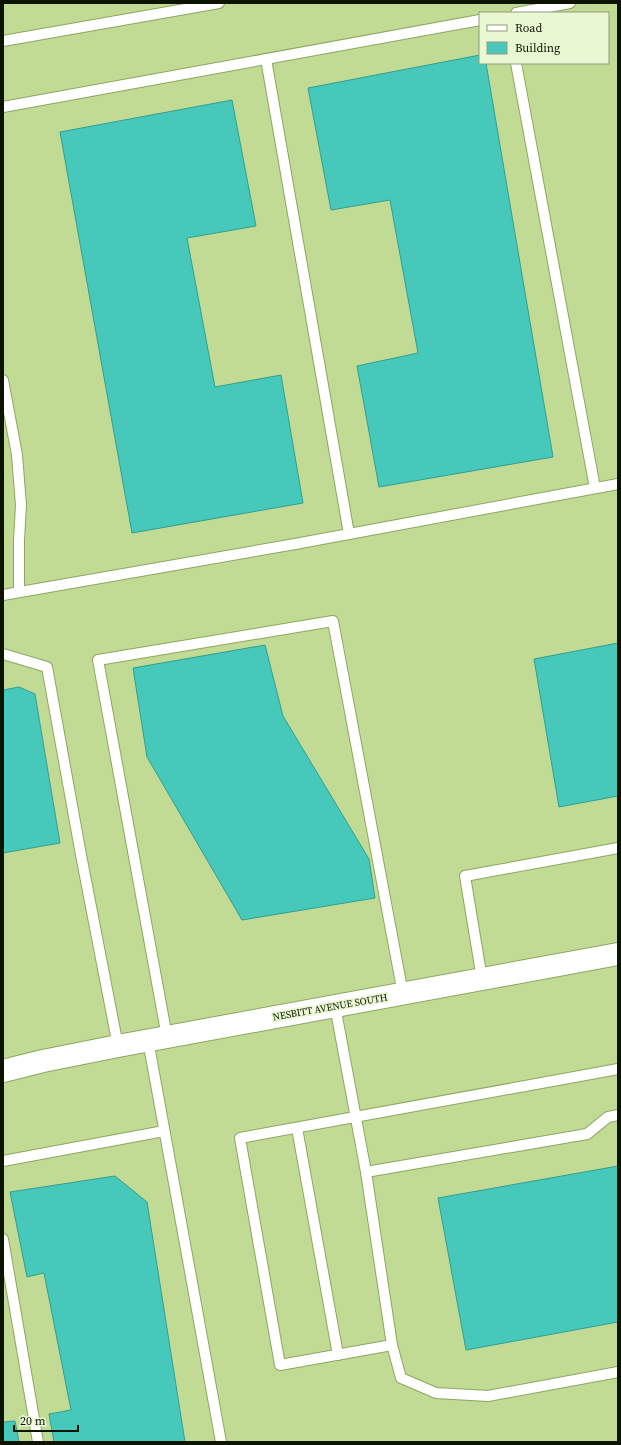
<svg xmlns="http://www.w3.org/2000/svg" width="621" height="1445" viewBox="0 0 621 1445" font-family="'Source Serif 4',serif">
<style>
.building{fill:#46c9ba;stroke:#329e92}
.lines{fill:none;stroke-linecap:round;stroke-linejoin:round}
.lane-casing{stroke:#8da661;stroke-width:12}
.secondary-casing{stroke:#8da661;stroke-width:24}
.lane{stroke:#fff;stroke-width:10}
.secondary{stroke:#fff;stroke-width:22}
.labels{text-anchor:middle;dominant-baseline:central;stroke-width:3.5;stroke-linejoin:round;paint-order:stroke}
.street-label{font-size:10px;fill:#0c1400;stroke:#e9f7d3}
</style>
<rect width="100%" height="100%" fill="#c1db94"/>
<g class="building">
<polygon points="480,55 480,63 486,63 553,457 379,487 357,366 418,353 390,200 331,210 308,88"/>
<polygon points="232,100 256,226 187,238 215,387 281,375 303,503 132,533 60,132"/>
<polygon points="618,643 618,796 559,807 534,659"/>
<polygon points="265,645 283,716 369,859 375,898 242,920 147,757 133,668"/>
<polygon points="19,687 35,694 60,843 3,853 3,690"/>
<polygon points="618,1166 618,1322 466,1350 438,1198"/>
<polygon points="115,1176 147,1202 185,1442 54,1442 49,1414 71,1410 44,1273 27,1277 10,1192"/>
<polygon points="15,1421 19,1442 3,1442 3,1422"/>
</g>
<g class="lines">
<g class="lane-casing">
<g id="lane">
<polyline points="516,13 570,3"/>
<polyline points="3,41 219,3"/>
<polyline points="266,59 349,534"/>
<polyline points="516,63 595,488"/>
<polyline points="3,107 480,20"/>
<polyline points="3,380 17,455 21,505 19,540 19,592"/>
<polyline points="3,595 295,544 618,484"/>
<polyline points="3,654 47,667 81,855 118,1046"/>
<polyline points="482,979 465,876 618,848"/>
<polyline points="335,1006 366,1172"/>
<polyline points="167,1037 98,660 333,621 403,994"/>
<polyline points="148,1040 221,1442"/>
<polyline points="618,1115 608,1117 587,1134 366,1172 392,1345 401,1378 436,1393 488,1396 618,1372"/>
<polyline points="297,1128 338,1355"/>
<polyline points="3,1161 164,1131"/>
<polyline points="3,1239 38,1442"/>
<polyline points="392,1345 280,1365 240,1138 618,1069"/>
</g>
</g>
<g class="secondary-casing">
<polyline id="secondary" points="3,1071 43,1061 118,1046 618,954"/>
</g>
<use href="#lane" class="lane"/>
<use href="#secondary" class="secondary"/>
</g>
<g class="labels">
<g class="street-label">
<text transform="translate(330 1007) rotate(-10)">NESBITT AVENUE SOUTH</text>
</g>
</g>
<rect width="621" height="1445" fill="none" stroke="#0c1400" stroke-width="8"/>
<rect x="479" y="12" width="130" height="52" fill="#e9f7d3" stroke="#919c7f"/>
<rect x="487" y="25" width="20" height="6" fill="#ffffff" stroke="#919c7f"/>
<text x="515" y="32" font-size="12" fill="#0c1400">Road</text>
<rect x="487" y="42" width="20" height="12" fill="#46c9ba" stroke="#919c7f"/>
<text x="515" y="52" font-size="12" fill="#0c1400">Building</text>
<path d="M14 1425v6h64v-6" fill="none" stroke="#0c1400" stroke-width="2"/>
<text x="20" y="1425" font-size="12" fill="#0c1400" stroke="#e9f7d3" stroke-width="3" paint-order="stroke">20 m</text>
</svg>
